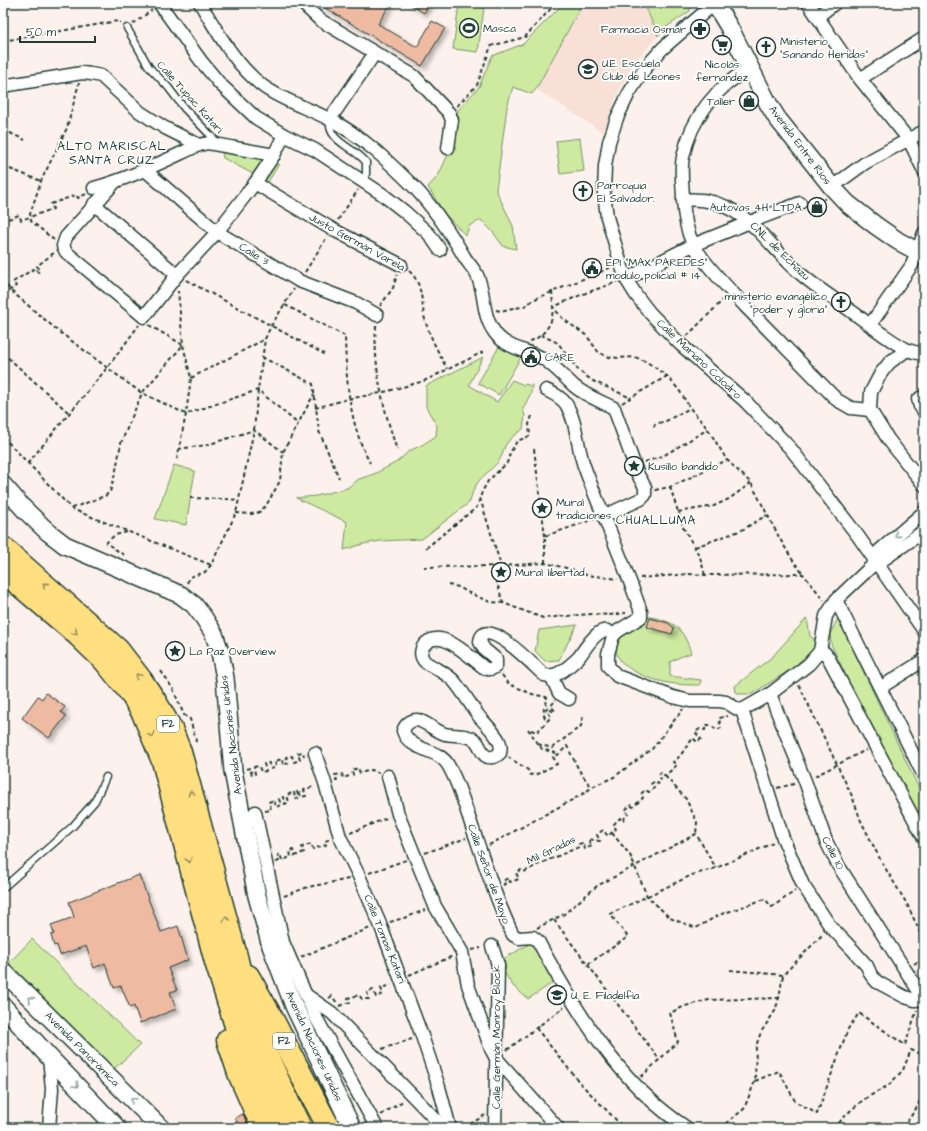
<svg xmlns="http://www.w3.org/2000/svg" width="927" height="1131" viewBox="0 0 927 1131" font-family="'Architects Daughter',sans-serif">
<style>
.built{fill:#f8e0d6}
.green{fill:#cee9a0;stroke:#76936a}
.building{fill:#efbaa2;stroke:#1f3d34;filter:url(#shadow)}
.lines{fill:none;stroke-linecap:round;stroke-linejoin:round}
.lane-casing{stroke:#1f3d34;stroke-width:9}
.street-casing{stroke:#1f3d34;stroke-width:15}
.secondary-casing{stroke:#1f3d34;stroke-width:20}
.highway-casing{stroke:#1f3d34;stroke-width:25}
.path{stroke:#1f3d34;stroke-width:2;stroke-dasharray:4 3;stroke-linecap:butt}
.lane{stroke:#fff;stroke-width:6}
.street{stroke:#fff;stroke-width:12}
.secondary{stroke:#fff;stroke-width:17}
.highway{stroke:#ffdf80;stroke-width:22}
.oneway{stroke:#8f9e9a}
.oneway2{stroke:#8f8e5a}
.labels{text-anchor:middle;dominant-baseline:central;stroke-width:3.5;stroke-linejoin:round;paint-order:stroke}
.shield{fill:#fff;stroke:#627771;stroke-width:1}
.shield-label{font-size:10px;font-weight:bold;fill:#1f3d34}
.poi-label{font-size:11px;fill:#1f3d34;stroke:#fff;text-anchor:start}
.street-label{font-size:11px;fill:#1f3d34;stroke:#fff}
.neighbourhood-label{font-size:12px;letter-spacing:1px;fill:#1f3d34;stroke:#fff}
</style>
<defs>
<filter id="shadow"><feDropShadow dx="3.5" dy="3.5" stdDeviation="2" flood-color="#0004"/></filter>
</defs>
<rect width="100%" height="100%" fill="#fcf1ec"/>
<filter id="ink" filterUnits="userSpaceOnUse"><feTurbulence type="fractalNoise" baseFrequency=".025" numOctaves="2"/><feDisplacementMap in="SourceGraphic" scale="8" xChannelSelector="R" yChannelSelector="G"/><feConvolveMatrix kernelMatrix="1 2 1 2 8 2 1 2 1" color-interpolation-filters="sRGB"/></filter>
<g filter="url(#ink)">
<polygon class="built" points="587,3 644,3 658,36 632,65 616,97 604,133 536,89 582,5"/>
<g class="green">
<polygon points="571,3 583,3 536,89 532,94 513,87 507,107 496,190 513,226 516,249 503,246 493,232 481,220 469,226 466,236 445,214 428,187 438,176 447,157 452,145 452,134 458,110 479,87 492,56 523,44 561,6"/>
<polygon points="644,3 686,3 690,7 690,11 662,30 658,36"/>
<polygon points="459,4 484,8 478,52 453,49"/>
<polygon points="580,138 584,171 560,174 556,141"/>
<polygon points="222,152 265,157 279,164 268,182 223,158"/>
<polygon points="500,345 521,357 499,395 478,383"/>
<path d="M 483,357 L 469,385 L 497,402 L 512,380 L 524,385 L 526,384 L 530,386 L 532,385 L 531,393 L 523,409 L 525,416 L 523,429 C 516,434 510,438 505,446 C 503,451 502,457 499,461 C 485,477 475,478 470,502 L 422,539 L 381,541 L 363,544 L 344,550 L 347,522 L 296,498 L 316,496 L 347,488 L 359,479 L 374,474 L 397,462 L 409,451 L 422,445 L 436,436 L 437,426 L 426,407 L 426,386 Z"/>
<polygon points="174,465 195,471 186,525 155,519"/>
<path d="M 644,616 C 672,620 683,626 691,653 L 680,657 L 670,662 L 670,676 L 701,680 L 700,685 C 690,685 679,685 669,683 C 654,681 610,667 617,645 C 620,635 636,623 644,616 Z"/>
<polygon points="807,618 810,636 817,641 815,647 793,668 752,694 740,694 736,692 735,686 772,657"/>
<polygon points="838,618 924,799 924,836 889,767 831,644 830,634"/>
<polygon points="577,625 559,660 545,661 535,651 539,630"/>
<polygon points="32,939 140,1045 114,1069 9,963"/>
<polygon points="533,942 557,980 528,999 513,986 503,971 506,969 503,959"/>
</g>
<g class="building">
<polygon points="317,3 391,3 378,24 417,47 432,21 445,28 422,66"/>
<polygon points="408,3 430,3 424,13"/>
<polygon points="650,618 668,623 674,628 672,634 647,627"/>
<polygon points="46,693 65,707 61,712 66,716 49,738 22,718 38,696 42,699"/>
<polygon points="139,875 161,932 178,926 188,960 168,968 177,990 170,992 176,1009 140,1023 134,1006 130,1008 121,986 114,988 105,963 94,968 86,946 60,955 57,945 54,946 51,935 54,934 51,925 74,917 69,902"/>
<polygon points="243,1114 249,1128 240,1128 235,1118"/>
</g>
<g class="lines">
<g class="lane-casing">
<g id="lane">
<polyline points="127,28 149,67 168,87 184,108 217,142"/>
<path d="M 330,119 C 326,142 356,148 366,162 L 366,174 L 363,182"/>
<polyline points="924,395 919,395 915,399 917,407 924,417"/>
<polyline points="3,888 73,826 95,801 106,777"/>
</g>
</g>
<g class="street-casing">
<g id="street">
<polyline points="159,3 201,61 220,84 256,118 284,135 315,150 382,194 405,212 429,234 440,250"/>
<path d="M 200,3 C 218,33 236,66 264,87 C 284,101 308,108 329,119 C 362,136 388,161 414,187 C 435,209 450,232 465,258 C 469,264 474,269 477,275 C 486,294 481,314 495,333 C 506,348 526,350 542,358 C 554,365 564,377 574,386 C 586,396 600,401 614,408 L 638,475 L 645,487 L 645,495 L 641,499 L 604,516"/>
<polyline points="302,3 320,20 414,76 449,113 452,120 448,148"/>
<polyline points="715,3 663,48 646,67 629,93 617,118 609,142 605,166 604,193 607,217 621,264 626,279 636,295 650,313 680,344 745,401 791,449 858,536 924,631"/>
<polyline points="808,3 860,79 909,140 924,171"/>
<polyline points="817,17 835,3"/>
<path d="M 750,68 C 716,87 691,118 683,157 C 680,171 683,186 683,200 C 684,215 686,230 693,244 C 695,249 700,254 703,259 C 716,276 731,291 746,307 C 776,338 807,369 837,400 L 851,408 L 870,410"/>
<polyline points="860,79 924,38"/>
<polyline points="3,86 82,73 91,74 101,76 140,112 165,128 199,145"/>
<polyline points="330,119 375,53"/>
<polyline points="145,170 217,232 299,281 356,303 377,315"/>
<polyline points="115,182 66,237 63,246 66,252 144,317 177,275 217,232 255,183 274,155 284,135"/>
<polyline points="255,183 332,229 401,265"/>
<polyline points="832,187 865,163 924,131"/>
<path d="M 94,188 C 131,178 164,161 199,145 L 208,143 L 274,155"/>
<path d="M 683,200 C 742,194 764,243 802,275 C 817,288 835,299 851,311 C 868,323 888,340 906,349 C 911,352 918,353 924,354"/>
<polyline points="94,204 177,275"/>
<polyline points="626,279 693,245 750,222 800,203"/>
<polyline points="870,325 912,265 924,233"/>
<polyline points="907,350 890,362 881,373 871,392 870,410 888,439 924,485"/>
<path d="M 546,390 C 554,394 561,397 566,404 C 577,422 577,446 584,466 C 602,515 624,562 641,612 L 641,617 L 618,631 L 613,636"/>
<polyline points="876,562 879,551 924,512"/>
<polyline points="836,600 924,776"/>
<polyline points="820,651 825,653 828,657 924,838"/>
<polyline points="551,676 559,693 569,699"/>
<polyline points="880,688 924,660"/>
<polyline points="770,694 805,781 826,841 838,865 920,993 921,999"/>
<polyline points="742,710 783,838 803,885 830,926 853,950 867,966 871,975 877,982 905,997 915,1000 924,999"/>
<polyline points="315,753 325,783 340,837 359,876 380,924 422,1036 439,1087 450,1128"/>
<polyline points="388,776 398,814 435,906 462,952 468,985 491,1049 496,1058 558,1128"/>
<polyline points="255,812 283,942 314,1014 377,1128"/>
<polyline points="492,946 498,965 495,1128"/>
<polyline points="306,995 332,1013 444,1128"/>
<polyline points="49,1128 52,1089 49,1057"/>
<path d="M 687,1128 C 619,1084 576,1011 538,941 L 533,937 L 519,938 L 513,935 C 498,904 487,871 476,838 C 467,814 461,787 448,765 C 439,748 410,752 403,731 C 405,725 410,720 417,720 C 425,721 435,731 445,734 C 454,736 467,734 475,740 C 481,745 481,755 488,757 C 493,758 497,756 500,753 C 501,749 501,745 499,741 C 494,731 485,724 478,715 C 470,704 462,690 453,680 C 446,674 438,669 430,665 C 413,657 423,637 440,639 C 452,640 473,659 483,667 C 487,670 492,670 496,666 L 496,659 L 484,649 L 480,642 C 483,612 536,668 544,675 C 550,676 554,676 559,673 C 566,669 573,663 579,657 C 585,649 602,619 613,636 L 608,654 L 608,666 L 617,676 L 673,697 L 690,701 L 719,701 L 726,702 L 737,709 L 742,710 L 770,694 L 809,664 L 820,651 L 826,616 L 836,600 L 876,562 L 884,559 L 924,531"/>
</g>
</g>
<g class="secondary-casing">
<g id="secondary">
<polyline points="713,3 720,12 729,27 769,105 777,118 832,187 848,204 875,225 898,241 924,255"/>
<polyline points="3,485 24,509 48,532 65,545 181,595 194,605 204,618 214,634 220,652 225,678 233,771 257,896 271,946 294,1006 352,1128"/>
<polyline points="3,971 161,1128"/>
<polyline points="3,1006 49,1057 117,1128"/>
</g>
</g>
<g class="highway-casing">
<g id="highway">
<polyline points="3,548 118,650 141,680 155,701 171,729 180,752 236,956 251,1021 300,1128"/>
<polyline points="3,571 78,635 105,661 130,692 143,713 163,761 216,962 236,1026 281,1128"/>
<polyline points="248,976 269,1013 329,1128"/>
<polyline points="228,1040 240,1076 263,1128"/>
</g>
</g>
<g class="path">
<polyline points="133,24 152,10"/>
<polyline points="3,41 118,21 121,23"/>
<polyline points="457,106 477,85 491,46 525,37 556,3"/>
<polyline points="3,134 10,133 25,140"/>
<polyline points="3,169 10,169 41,181"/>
<polyline points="811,205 820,199 825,199"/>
<polyline points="338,220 358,190"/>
<polyline points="3,227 5,227 3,221 19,215 21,220 53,209 51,204 76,195 78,198 86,194"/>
<polyline points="54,240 31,221 30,214 41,181 67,128 79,83"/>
<path d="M 409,271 C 425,284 420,308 427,326 C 432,341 440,355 447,369"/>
<polyline points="305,272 327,237"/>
<polyline points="3,280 10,290 57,330 129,384 142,393 186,414 258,390 298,424"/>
<polyline points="186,280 324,354"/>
<polyline points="552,291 553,307 563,319 587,336 599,353 609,357 619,358 635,357 647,362 667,376 679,390 690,408 708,429 727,460 751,483 780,539 792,559 803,574"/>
<polyline points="3,295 16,286 13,282 35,268 38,272 40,270 37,266 55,252"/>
<path d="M 285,305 L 345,336 C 346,380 349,424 370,463"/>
<polyline points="380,306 393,288 397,275"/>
<polyline points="496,310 501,311 513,308 523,307 535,299 612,267"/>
<polyline points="149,325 183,345"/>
<path d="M 376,326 C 373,368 384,411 397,450"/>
<polyline points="541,335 558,343 579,371 593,381 631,398"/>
<polyline points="687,336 725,298"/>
<path d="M 530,341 C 539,339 548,329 551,321 C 553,317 552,311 553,307 L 583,294 L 617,282"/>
<polyline points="3,353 69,413"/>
<polyline points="262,357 313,384 319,431 339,478"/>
<polyline points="191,378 265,339"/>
<polyline points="622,403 667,376"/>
<polyline points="315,408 348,399 381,393 424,381 483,352"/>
<polyline points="654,427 655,424 666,421 690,408"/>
<polyline points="3,437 72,509 211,565"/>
<polyline points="178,449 207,445 254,430 283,452"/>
<polyline points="534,449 545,536"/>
<polyline points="177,459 186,414 191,378 183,345 178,291"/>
<polyline points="645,462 663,456 708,429"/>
<polyline points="28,463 107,368 139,325"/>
<polyline points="670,487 683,527 700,557 705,575"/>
<polyline points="655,490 670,487 727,460"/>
<polyline points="190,498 226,499 239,500"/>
<polyline points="480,498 501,566"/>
<polyline points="72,508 105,496 110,492 116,470 121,443 142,393 183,345"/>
<polyline points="678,512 714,506 729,499 751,483"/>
<polyline points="236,513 251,514 257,513 261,511 267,504 280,481 283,452 314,394"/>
<polyline points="695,547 742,530 767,515"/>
<polyline points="426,548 477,507 482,492 488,481 507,463 510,453 517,441 530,436 529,424 532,416"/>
<polyline points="124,555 106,543 115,535 127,532"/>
<polyline points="545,563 545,536 595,519"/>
<polyline points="492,566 503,603"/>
<polyline points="424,567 501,566 545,563 575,570 586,575 618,579"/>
<polyline points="640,578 689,574 705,575 803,574 824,600"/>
<polyline points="187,583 190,577 205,572 211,565 236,513 254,430 258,390 265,339 271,326 294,289"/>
<polyline points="448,585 459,587 467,592 490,602 503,603 543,618 592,614 609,615 626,613"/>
<polyline points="161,671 173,689 184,715 190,719 196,741 194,743"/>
<path d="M 502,675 L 509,684 L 532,694 L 546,697 L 548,699 C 544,707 541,713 547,721"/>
<polyline points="799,685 852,796 861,821 881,861 907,904 924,941"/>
<polyline points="554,702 551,706 555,711 553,712 548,707 546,709 551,717 537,732 528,729 542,749 559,754"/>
<polyline points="538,744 552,748 581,726 583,716"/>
<polyline points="508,757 528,770 530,775 537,774 557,764 553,757 559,754 567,746 579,770 591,787"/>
<polyline points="246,769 250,768 252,775 255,774 254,767 259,766 261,772 266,771 264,764 269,763 271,769 276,767 275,761 282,759 283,765 288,763 286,757 292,756 294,762 300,760 298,753 303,752 304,756"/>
<polyline points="665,776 686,799 697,822 696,834"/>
<polyline points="815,776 866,750"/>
<polyline points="335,780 337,780 335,775 342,774 343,778 353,775 352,770 358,768 360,773 372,770 379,773"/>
<polyline points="777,788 794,784"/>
<polyline points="265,811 271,810 269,802 274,800 276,807 281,805 279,799 283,797 285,804 289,802 287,795 294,792 295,799 299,798 297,792 299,791 301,797 306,796 304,790 315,786"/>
<polyline points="350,833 389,817"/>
<polyline points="612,833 630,855 647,896 670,918 696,928 719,915 765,899 772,907 795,891"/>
<polyline points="489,845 581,795 594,786 614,777 652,749 683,709"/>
<polyline points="425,853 466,838"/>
<polyline points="276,862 279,861 278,855 280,854 282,860 291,857 290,851 293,850 295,856 304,852 302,847 311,844 313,849 326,845 325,841 331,839"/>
<polyline points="369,873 406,860"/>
<polyline points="503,885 505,884 503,881 508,878 510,882 519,879 516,873 521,870 524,872 537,865 579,847 579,844 583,843 585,849 592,846 588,839 600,841 597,835 603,830 608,836 616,829 613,825 620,818 622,821 628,814 625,810 631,805 633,807 643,798 641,794 645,790 649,792 654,788 651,784 655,781 658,784 661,781 658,776 661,772 665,776 677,765 673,762 680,756 693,738 697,742 701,739 695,732 700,729 705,730 706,725 711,725 716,730 721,728 719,718 728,716"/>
<polyline points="284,896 308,887 349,879"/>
<polyline points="554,920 659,1059"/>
<polyline points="390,922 407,917 425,910"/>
<polyline points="537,928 564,914 597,886 696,834 716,868"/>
<polyline points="472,950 481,948"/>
<polyline points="301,957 370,928"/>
<polyline points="588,964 628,937 610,914 692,875 716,868 773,843"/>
<polyline points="914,964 924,958"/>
<polyline points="730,970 783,975"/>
<polyline points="409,975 453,956"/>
<polyline points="329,998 332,996 337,1003"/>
<polyline points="340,1006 350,1002 348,998 359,995 362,999 369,999 367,992 373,990 376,997 383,994 381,988 391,985"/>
<polyline points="536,1028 580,1083 624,1128"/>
<polyline points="382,1049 412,1039"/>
<polyline points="507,1050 564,1007"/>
<polyline points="641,1077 678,1042 670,1013 685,1006 709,1000 779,998"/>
<polyline points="755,1081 779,1071 795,1101 817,1114 848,1029 859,1013 905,1045 917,1010"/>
<polyline points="381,1115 403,1101"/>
<polyline points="506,1123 510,1128"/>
<polyline points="464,1128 485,1115"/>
<polyline points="720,1128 744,1109 755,1081 756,1046 761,1032 775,1011 779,998 783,975 823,934"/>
<polyline points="834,1128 850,1111 863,1100 889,1085 903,1070 911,1050 924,1055"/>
<polyline points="903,1128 917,1107 924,1092"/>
</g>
<use href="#lane" class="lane"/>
<use href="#street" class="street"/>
<use href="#secondary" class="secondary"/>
<use href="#highway" class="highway"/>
</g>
<defs><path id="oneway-chevron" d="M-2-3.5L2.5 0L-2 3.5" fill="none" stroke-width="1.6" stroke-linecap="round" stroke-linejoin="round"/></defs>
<g class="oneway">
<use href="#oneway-chevron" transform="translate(897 535) rotate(138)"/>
<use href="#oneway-chevron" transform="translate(31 999) rotate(-135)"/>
<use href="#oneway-chevron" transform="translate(76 1085) rotate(46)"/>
<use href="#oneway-chevron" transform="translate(133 1100) rotate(-135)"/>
</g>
<g class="oneway2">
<use href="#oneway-chevron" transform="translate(45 585) rotate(-139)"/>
<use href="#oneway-chevron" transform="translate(75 632) rotate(41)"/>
<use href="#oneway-chevron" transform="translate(138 676) rotate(-128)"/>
<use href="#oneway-chevron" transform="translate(152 735) rotate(67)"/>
<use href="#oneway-chevron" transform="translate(191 793) rotate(-105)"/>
<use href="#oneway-chevron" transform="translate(189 860) rotate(75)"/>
<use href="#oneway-chevron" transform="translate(226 919) rotate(-105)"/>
</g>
</g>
<defs>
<g id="stadium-ring" transform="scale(1)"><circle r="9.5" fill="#fff" stroke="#1f3d34" stroke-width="1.5"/><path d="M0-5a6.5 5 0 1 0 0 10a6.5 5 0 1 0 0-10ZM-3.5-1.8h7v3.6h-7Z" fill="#1f3d34"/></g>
<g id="pharmacy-ring" transform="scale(1)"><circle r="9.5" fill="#fff" stroke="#1f3d34" stroke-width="1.5"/><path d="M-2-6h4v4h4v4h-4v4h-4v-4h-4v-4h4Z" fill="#1f3d34"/></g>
<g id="supermarket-ring" transform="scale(1)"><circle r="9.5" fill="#fff" stroke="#1f3d34" stroke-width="1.5"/><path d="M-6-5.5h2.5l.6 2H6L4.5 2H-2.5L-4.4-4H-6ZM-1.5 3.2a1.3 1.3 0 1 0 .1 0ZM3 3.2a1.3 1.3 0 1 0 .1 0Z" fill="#1f3d34"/></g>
<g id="church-ring" transform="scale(1)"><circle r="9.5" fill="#fff" stroke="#1f3d34" stroke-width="1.5"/><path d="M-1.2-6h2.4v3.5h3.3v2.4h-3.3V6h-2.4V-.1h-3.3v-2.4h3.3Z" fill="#1f3d34"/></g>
<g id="school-ring" transform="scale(1)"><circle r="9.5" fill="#fff" stroke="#1f3d34" stroke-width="1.5"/><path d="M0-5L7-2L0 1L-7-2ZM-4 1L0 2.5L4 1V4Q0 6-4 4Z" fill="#1f3d34"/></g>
<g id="shop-ring" transform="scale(1)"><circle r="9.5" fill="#fff" stroke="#1f3d34" stroke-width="1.5"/><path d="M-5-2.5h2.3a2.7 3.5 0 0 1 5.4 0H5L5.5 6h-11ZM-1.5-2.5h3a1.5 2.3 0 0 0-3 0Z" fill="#1f3d34"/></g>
<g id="civic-ring" transform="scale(1)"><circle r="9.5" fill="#fff" stroke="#1f3d34" stroke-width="1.5"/><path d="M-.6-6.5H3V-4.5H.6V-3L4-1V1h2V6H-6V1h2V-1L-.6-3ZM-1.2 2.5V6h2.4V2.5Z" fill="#1f3d34"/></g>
<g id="sight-ring" transform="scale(1)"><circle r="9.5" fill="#fff" stroke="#1f3d34" stroke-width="1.5"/><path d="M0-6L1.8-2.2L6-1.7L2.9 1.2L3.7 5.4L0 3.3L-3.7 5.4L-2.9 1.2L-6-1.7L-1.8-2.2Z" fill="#1f3d34"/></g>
</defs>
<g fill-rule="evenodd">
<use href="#stadium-ring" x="469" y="28"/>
<use href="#pharmacy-ring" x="700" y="29"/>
<use href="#supermarket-ring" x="722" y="45"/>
<use href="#church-ring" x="766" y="47"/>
<use href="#school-ring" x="588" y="69"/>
<use href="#shop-ring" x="749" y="101"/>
<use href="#church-ring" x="583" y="191"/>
<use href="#shop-ring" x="817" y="207"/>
<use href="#civic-ring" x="592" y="268"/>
<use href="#church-ring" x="841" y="302"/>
<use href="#civic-ring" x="531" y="357"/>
<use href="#sight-ring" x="634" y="466"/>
<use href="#sight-ring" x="542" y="508"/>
<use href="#sight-ring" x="501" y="572"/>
<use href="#sight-ring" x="175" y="651"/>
<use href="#school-ring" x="557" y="995"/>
</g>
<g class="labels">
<g class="shield">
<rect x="157" y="716" width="22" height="16" rx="3"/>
<rect x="273" y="1033" width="22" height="16" rx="3"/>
</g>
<g class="shield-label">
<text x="168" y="724">F2</text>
<text x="284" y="1041">F2</text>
</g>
<g class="poi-label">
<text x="483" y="28">Masca</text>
<text x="686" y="29" text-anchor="end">Farmacia Osmar</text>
<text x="780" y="41">Ministerio<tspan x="780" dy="13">"Sanando Heridas"</tspan></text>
<text x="602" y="63">U.E. Escuela<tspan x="602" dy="13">Club de Leones</tspan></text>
<text x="722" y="64" text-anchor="middle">Nicolás<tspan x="722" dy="13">fernandez</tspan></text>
<text x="735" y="101" text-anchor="end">Taller</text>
<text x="597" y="185">Parroquia<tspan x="597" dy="13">El Salvador.</tspan></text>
<text x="803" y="207" text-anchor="end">Autovas 4H LTDA.</text>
<text x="606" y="262">EPI "MAX PAREDES"<tspan x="606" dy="13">modulo policial # 14</tspan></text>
<text x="827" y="296" text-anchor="end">ministerio evangélico<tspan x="827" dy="13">"poder y gloria"</tspan></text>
<text x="545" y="357">CARE</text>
<text x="648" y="466">Kusillo bandido</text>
<text x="556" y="502">Mural<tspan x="556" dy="13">tradiciones</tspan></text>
<text x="515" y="572">Mural libertad</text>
<text x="189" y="651">La Paz Overview</text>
<text x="571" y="995">U. E. Filadelfia</text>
</g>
<g class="street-label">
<text transform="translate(190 97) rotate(48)">Calle Tupac Katari</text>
<text transform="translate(800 145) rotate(53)">Avenida Entre Rios</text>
<text transform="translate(357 242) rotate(29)">Justo Germán Varela</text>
<text transform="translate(780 251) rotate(44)">CNL de Echazu</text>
<text transform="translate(254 254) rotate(31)">Calle 3</text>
<text transform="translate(699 359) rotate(43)">Calle Mariano Colodro</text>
<text transform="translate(231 735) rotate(-97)">Avenida Naciones Unidas</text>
<text transform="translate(551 850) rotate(-26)">Mil Gradas</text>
<text transform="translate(833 853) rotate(63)">Calle 10</text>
<text transform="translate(489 874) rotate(70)">Calle Señor de Mayo</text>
<text transform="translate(385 939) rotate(68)">Calle Tomas Katari</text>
<text transform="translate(496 1037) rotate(-90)">Calle Germán Monroy Block</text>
<text transform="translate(314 1046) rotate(65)">Avenida Naciones Unidas</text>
<text transform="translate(82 1049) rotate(45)">Avenida Panorámica</text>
</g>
<g class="neighbourhood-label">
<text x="112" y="146">ALTO MARISCAL<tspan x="112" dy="14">SANTA CRUZ</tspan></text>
<text x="656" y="520">CHUALLUMA</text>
</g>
</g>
<rect width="927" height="1131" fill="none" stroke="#fff" stroke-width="16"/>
<rect x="8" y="8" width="911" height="1115" fill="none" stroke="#1f3d34" stroke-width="1.5" filter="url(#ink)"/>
<path d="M20 36v6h75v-6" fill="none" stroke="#1f3d34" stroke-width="2"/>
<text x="26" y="36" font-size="12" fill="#1f3d34" stroke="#ffffff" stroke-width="3" paint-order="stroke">50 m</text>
</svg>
